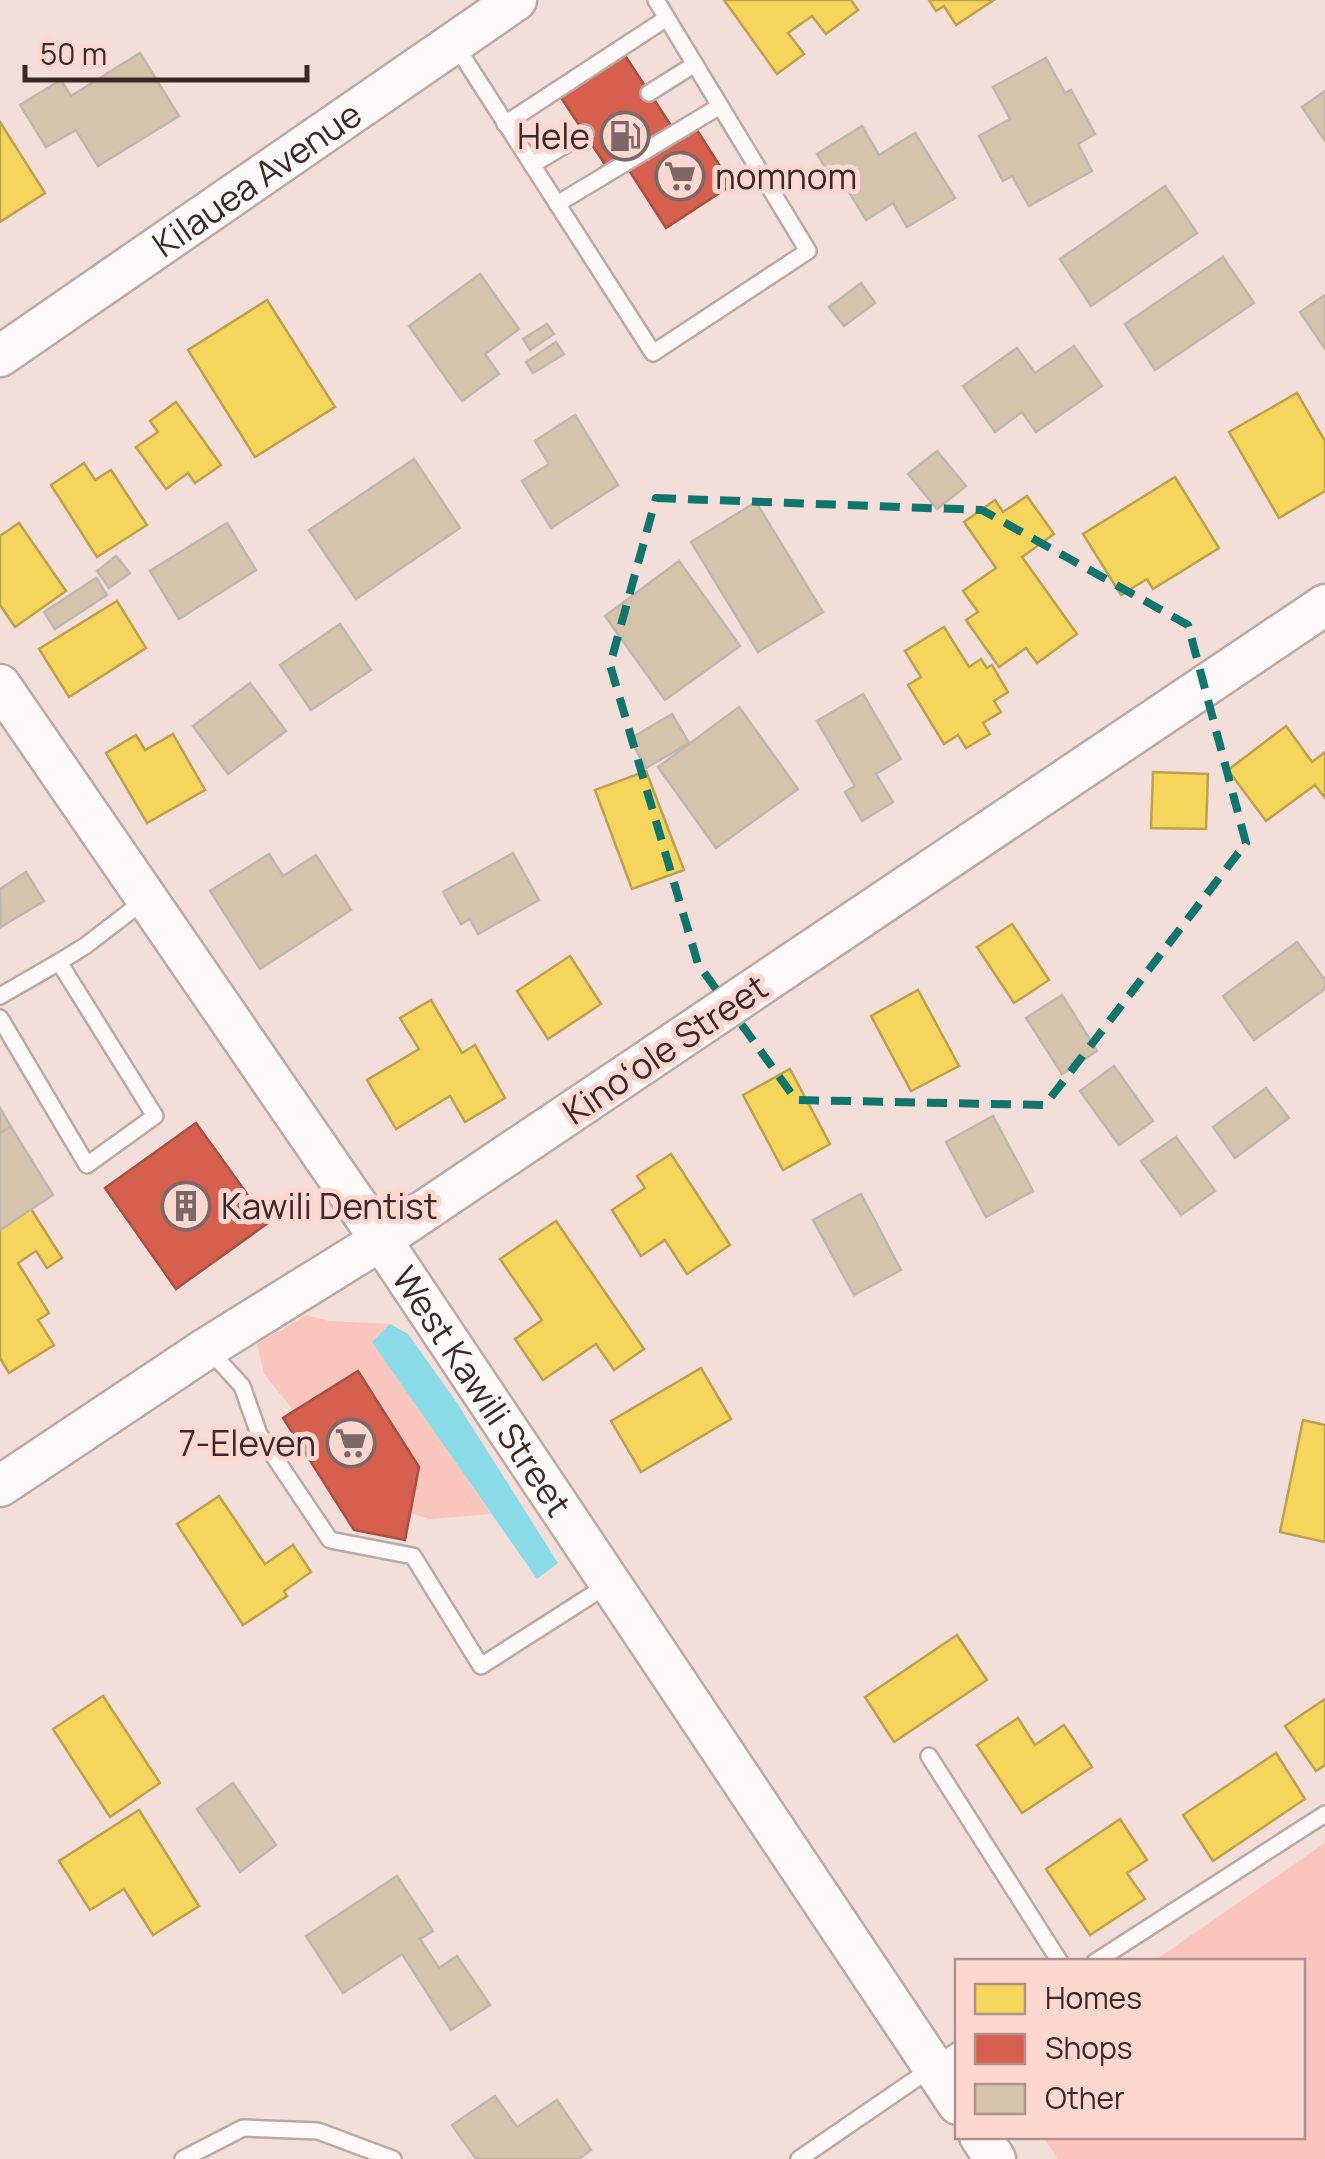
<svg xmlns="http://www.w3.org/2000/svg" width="1325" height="2159" viewBox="0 0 1325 2159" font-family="Manrope,sans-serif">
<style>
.green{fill:#f9c5bc}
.water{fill:#88dbe7}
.homes{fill:#f6d55c;stroke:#bea14c;stroke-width:2.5}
.shops{fill:#d6604d;stroke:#a85041;stroke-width:2.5}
.building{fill:#d5c4ab;stroke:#c2b6ac;stroke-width:2.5}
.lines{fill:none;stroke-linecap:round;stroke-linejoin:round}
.service-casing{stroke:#bba9a5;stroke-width:20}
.tertiary-casing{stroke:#bba9a5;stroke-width:45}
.service{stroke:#fdfaf9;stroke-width:15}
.tertiary{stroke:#fdfaf9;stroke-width:40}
.marked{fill:none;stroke:#0f766e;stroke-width:8;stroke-dasharray:20 12;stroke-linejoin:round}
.labels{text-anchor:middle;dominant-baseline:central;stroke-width:10;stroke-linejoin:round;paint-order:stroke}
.poi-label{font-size:35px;fill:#3b2926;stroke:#fed7d0;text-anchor:end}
.street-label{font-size:35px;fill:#3b2926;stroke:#fed7d0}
</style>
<rect width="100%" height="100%" fill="#f4deda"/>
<g class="green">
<polygon points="307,1315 329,1321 390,1324 373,1342 491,1514 429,1519 410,1513 419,1466 358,1371 294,1411 264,1374 257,1344"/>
<polygon points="1325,1843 1325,2159 1058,2159 1043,2137 1302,2136 1302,1962 1154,1961"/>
</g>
<polygon class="water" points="390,1324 408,1334 455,1400 558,1563 537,1579 372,1342"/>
<g class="homes">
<polygon points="724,0 851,0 858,10 826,34 812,16 788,33 804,54 777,74"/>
<polygon points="929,0 994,0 956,25 944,6 936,11"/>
<polygon points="0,122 45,193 0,222"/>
<polygon points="267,300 335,407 255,457 188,350"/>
<polygon points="1297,393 1325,441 1325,491 1279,518 1229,432"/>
<polygon points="176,402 221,465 195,483 188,473 166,489 136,447 158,432 150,421"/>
<polygon points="84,463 95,480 111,470 147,525 97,557 51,485"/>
<polygon points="1175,477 1219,548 1153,589 1147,579 1121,595 1083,534"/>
<polygon points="1027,496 1054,534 1022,557 1077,634 1037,663 1026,648 999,667 966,620 978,612 963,591 996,568 964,522 995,500 1003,512"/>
<polygon points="19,523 66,591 15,627 0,605 0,536"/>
<polygon points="117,601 146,648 69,697 39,649"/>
<polygon points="944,627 969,667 981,659 987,668 992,665 1008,692 994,701 1001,712 983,723 990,734 966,748 958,735 944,744 908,685 921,677 905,651"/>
<polygon points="1286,726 1312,762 1325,752 1325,798 1315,785 1266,821 1228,770"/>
<polygon points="173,734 205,790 147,823 106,753 136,735 145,750"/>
<polygon points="646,771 684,870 632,889 595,790"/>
<polygon points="1153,772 1208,774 1206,829 1151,828"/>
<polygon points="1012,924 1049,980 1014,1003 977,947"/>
<polygon points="570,956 601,1004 548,1039 517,991"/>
<polygon points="918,990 959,1066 911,1091 871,1016"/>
<polygon points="431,1000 462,1053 475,1045 505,1098 465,1122 450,1096 396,1129 367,1080 419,1049 400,1018"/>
<polygon points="790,1069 830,1144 783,1170 743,1095"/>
<polygon points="671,1154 730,1245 687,1274 665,1240 641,1256 612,1210 645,1188 637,1176"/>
<polygon points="31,1209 62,1258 47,1268 36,1251 18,1263 49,1313 38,1320 54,1345 9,1373 0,1358 0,1230"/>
<polygon points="556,1221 644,1349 614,1370 596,1344 543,1380 515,1339 542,1320 500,1259"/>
<polygon points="701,1368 731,1419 641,1472 611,1421"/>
<polygon points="1303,1420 1325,1425 1325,1542 1280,1532"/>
<polygon points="219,1496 265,1564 293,1545 311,1572 284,1591 287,1596 243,1625 177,1524"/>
<polygon points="957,1635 987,1680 894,1742 865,1697"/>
<polygon points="103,1696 160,1783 110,1817 53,1729"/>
<polygon points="1325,1699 1325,1765 1316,1771 1285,1726"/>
<polygon points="1018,1718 1035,1745 1064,1725 1092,1767 1022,1813 977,1745"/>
<polygon points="1276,1753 1305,1799 1213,1861 1183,1815"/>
<polygon points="139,1810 199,1906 153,1935 124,1889 90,1910 59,1861"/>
<polygon points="1120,1819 1147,1860 1127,1873 1145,1899 1090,1935 1046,1869"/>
</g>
<g class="shops">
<polygon points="624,54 672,127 608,169 560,96"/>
<polygon points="693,124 732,185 666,228 627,167"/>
<polygon points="196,1123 268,1223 176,1289 105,1188"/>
<polygon points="358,1371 419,1467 405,1540 354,1530 283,1418"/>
</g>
<g class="building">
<polygon points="140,53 179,116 98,166 76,130 46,147 20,105 61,80 71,96"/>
<polygon points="1046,58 1065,93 1071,90 1095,134 1078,144 1092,171 1029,206 1012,176 1003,181 979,136 1010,119 993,87"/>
<polygon points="1325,91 1325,141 1302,107"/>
<polygon points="862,126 879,155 915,133 955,198 907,227 893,203 866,220 846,187 840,191 817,154"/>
<polygon points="1165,186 1197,233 1091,306 1060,259"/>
<polygon points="1223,257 1254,303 1155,370 1125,324"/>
<polygon points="480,274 519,329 485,354 499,374 462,401 409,326"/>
<polygon points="861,283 875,303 844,326 829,307"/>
<polygon points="1325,295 1325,349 1300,312"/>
<polygon points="547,324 554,334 530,350 523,339"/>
<polygon points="556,342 564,354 533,373 526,362"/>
<polygon points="1074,346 1102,386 1036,432 1022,412 995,432 963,386 1017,348 1035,373"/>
<polygon points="575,415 618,485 551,528 522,481 549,464 535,441"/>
<polygon points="937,451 966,486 937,509 908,474"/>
<polygon points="414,459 460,528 356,599 309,530"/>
<polygon points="756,502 823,612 758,652 691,542"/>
<polygon points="227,523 256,570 179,619 150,571"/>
<polygon points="116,556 130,573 109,588 97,571"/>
<polygon points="679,561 740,646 665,700 605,616"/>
<polygon points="96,578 107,595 55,629 44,612"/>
<polygon points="340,624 371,670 311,710 280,665"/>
<polygon points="250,683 286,731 228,774 193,726"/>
<polygon points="863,694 901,759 876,774 893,802 862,821 845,792 855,786 817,721"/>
<polygon points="739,707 798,789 716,848 658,767"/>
<polygon points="672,714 689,743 646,768 630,739"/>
<polygon points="513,853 539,900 478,934 470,919 461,924 443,892"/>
<polygon points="269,854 283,876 316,855 351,910 260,969 210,891"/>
<polygon points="26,872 44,901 1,927 0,889"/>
<polygon points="1297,942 1325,980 1325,989 1254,1040 1223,996"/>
<polygon points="1062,995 1097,1051 1062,1074 1026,1018"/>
<polygon points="1114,1066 1153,1121 1119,1145 1080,1091"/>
<polygon points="1266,1088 1289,1118 1235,1158 1213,1127"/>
<polygon points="0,1108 11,1127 0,1133"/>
<polygon points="993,1116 1033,1191 986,1217 946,1142"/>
<polygon points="11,1127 53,1195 0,1230 0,1133"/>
<polygon points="1176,1137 1215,1191 1181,1215 1141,1161"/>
<polygon points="861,1194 901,1270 854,1295 813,1220"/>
<polygon points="233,1783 276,1845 240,1872 197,1809"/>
<polygon points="397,1876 433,1931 420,1939 439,1968 457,1956 490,2005 451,2030 402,1954 343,1993 306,1936"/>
<polygon points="495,2096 517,2127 557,2100 591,2150 579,2159 476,2159 452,2125"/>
</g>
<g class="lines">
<g class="service-casing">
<g id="service">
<polyline points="456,46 653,353 808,251 656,0"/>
<polyline points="649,93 695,64"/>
<polyline points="505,124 667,18"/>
<polyline points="532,165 585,133"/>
<polyline points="557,204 720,106"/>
<polyline points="59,962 85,946 145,900"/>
<polyline points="0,996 59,962 155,1116 87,1165 0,1018"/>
<polyline points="210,1351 242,1386 259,1434 330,1540 413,1556 481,1666 609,1584"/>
<polyline points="929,1756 1060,1962"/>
<polyline points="1095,1962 1325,1814"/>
<polyline points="183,2159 243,2128 318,2131 393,2159"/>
<polyline points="799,2159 958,2050"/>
</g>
</g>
<g class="tertiary-casing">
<g id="tertiary">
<path id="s1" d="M 0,356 L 516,0"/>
<path id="s2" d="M 0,685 L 381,1240 L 958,2104"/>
<polyline points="0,1486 207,1348 381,1240 1325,605"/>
<polyline points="980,2136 995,2159"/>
</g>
</g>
<use href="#service" class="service"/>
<use href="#tertiary" class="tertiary"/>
</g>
<path class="marked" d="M 656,498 L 982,510 L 1188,625 L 1246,843 L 1045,1105 L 796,1100 L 698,964 L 610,665 Z"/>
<defs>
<g id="fuel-ring" transform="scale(2.5)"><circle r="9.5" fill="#fed7d0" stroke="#7c6865" stroke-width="1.5"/><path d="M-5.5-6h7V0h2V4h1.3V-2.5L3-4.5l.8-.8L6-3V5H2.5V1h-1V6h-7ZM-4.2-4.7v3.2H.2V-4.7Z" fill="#7c6865"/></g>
<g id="supermarket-ring" transform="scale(2.5)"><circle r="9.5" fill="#fed7d0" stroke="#7c6865" stroke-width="1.5"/><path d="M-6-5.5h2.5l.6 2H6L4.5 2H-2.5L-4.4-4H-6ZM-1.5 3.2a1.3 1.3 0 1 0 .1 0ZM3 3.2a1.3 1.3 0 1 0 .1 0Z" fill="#7c6865"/></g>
<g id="building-ring" transform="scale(2.5)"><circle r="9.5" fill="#fed7d0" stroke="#7c6865" stroke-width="1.5"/><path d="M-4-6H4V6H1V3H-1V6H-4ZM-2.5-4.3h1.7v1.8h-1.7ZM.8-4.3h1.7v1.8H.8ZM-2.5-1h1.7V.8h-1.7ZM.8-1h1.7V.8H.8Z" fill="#7c6865"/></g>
</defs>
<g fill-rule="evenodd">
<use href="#fuel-ring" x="625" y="136"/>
<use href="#supermarket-ring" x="680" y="176"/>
<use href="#building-ring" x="186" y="1206"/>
<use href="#supermarket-ring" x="351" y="1443"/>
</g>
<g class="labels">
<g class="poi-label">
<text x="590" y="136">Hele</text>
<text x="715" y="176" text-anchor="start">nomnom</text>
<text x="221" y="1206" text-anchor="start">Kawili Dentist</text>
<text x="316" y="1443">7-Eleven</text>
</g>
<g class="street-label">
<text stroke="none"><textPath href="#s1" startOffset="312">Kilauea Avenue</textPath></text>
<text transform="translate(665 1049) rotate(-34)">Kinoʻole Street</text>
<text stroke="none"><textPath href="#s2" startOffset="855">West Kawili Street</textPath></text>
</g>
</g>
<rect x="955" y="1959" width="350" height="180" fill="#fed7d0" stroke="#b0918c" stroke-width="2.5"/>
<rect x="975" y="1984" width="50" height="30" fill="#f6d55c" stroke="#b0918c" stroke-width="2.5"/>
<text x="1045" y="2009" font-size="30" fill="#3b2926">Homes</text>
<rect x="975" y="2034" width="50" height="30" fill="#d6604d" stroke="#b0918c" stroke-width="2.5"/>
<text x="1045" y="2059" font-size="30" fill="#3b2926">Shops</text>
<rect x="975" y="2084" width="50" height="30" fill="#d5c4ab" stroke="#b0918c" stroke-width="2.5"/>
<text x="1045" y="2109" font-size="30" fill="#3b2926">Other</text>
<path d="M25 65v15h282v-15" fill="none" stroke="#3b2926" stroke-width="5"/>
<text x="40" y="65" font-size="30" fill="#3b2926" stroke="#fed7d0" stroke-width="8" paint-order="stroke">50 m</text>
</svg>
